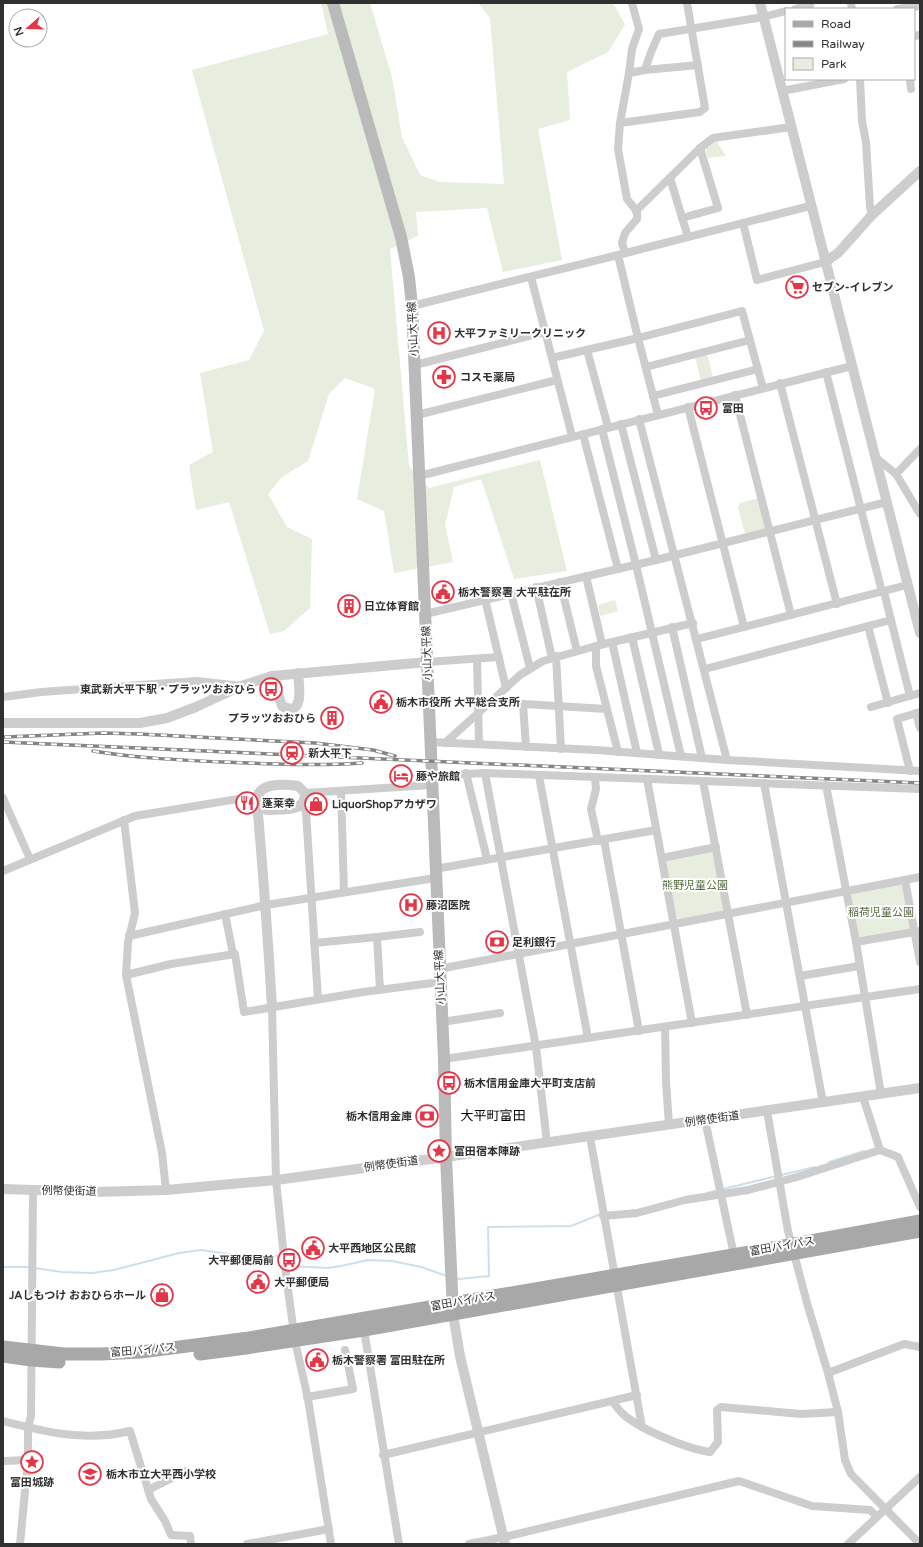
<svg xmlns="http://www.w3.org/2000/svg" width="923" height="1547" viewBox="0 0 923 1547" font-family="'Varela Round','Noto Sans JP',sans-serif">
<style>
.green{fill:#e7eddf}
.lines{fill:none;stroke-linecap:round;stroke-linejoin:round}
.stream{stroke:#cce0ec;stroke-width:2}
.minor{stroke:#cdcdcd;stroke-width:8}
.tertiary{stroke:#cdcdcd;stroke-width:10}
.secondary{stroke:#bababa;stroke-width:12}
.primary{stroke:#a8a8a8;stroke-width:13}
.rail-casing{stroke:#858585;stroke-width:3.5}
.rail{stroke:#fff;stroke-width:2;stroke-dasharray:6;stroke-linecap:butt}
.labels{text-anchor:middle;dominant-baseline:central;stroke-width:4;stroke-linejoin:round;paint-order:stroke}
.poi-label{font-size:11px;font-weight:bold;fill:#303030;stroke:#fff;text-anchor:start}
.street-label{font-size:11px;fill:#303030;stroke:#fff}
.park-label{font-size:11px;fill:#556c3e;stroke:#fff}
.quarter-label{font-size:13px;fill:#000;stroke:#fff}
</style>
<rect width="100%" height="100%" fill="#fff"/>
<g class="green">
<polygon points="321,3 370,3 392,77 402,137 420,175 440,182 504,184 490,18 478,3 611,3 615,6 625,25 608,52 567,72 570,120 538,129 562,260 503,272 487,208 416,212 418,236 390,249 409,466 429,488 540,460 567,571 514,579 481,479 454,487 445,525 453,562 394,573 384,511 357,499 375,389 345,378 329,394 308,461 282,477 268,494 287,527 312,539 310,608 284,631 270,634 229,502 196,510 189,465 213,452 200,373 249,360 264,331 192,70 328,34"/>
<polygon points="715,139 726,156 708,158 705,147"/>
<polygon points="707,354 713,377 701,381 695,357"/>
<polygon points="759,498 765,529 745,534 738,508 740,503"/>
<polygon points="615,600 618,611 600,616 598,605"/>
<polygon points="713,851 725,911 681,920 677,918 665,860"/>
<polygon points="903,884 911,930 859,940 850,894"/>
</g>
<g class="lines">
<g class="stream">
<polyline points="829,1162 864,1151"/>
<polyline points="781,1175 815,1167"/>
<polyline points="723,1189 777,1176"/>
<polyline points="707,1193 718,1190"/>
<polyline points="287,1264 289,1266 328,1268 341,1266 368,1260 392,1261 421,1267 447,1276"/>
<polyline points="3,1267 30,1267"/>
<polyline points="34,1268 62,1272 92,1273 114,1270 179,1253 201,1250 237,1255 277,1256 281,1259"/>
<polyline points="455,1278 459,1279 489,1276 488,1227 571,1226 601,1214"/>
</g>
<g class="minor">
<polyline points="851,3 852,9"/>
<polyline points="795,9 810,5"/>
<polyline points="897,9 920,6"/>
<polyline points="914,36 920,35"/>
<polyline points="645,70 698,65"/>
<polyline points="629,73 632,49 639,29 632,3"/>
<polyline points="860,79 862,121 866,142 870,207 872,215"/>
<polyline points="910,79 911,89"/>
<polyline points="782,91 844,79"/>
<polyline points="620,123 700,112 705,108 687,3"/>
<polyline points="670,178 688,237"/>
<polyline points="636,211 700,148 713,138 791,127"/>
<polyline points="682,218 718,208 700,148"/>
<polyline points="743,223 757,280 825,262"/>
<polyline points="625,253 622,243 625,233 637,219 637,213 635,209 627,199 618,149 620,123 629,73 645,70 651,52 659,34 763,17 786,11"/>
<polyline points="531,277 572,436"/>
<polyline points="412,306 618,255"/>
<polyline points="587,350 608,427"/>
<polyline points="552,358 638,338 618,255 810,206"/>
<polyline points="415,365 545,332"/>
<polyline points="646,367 750,340"/>
<polyline points="826,372 882,592"/>
<polyline points="780,383 837,604"/>
<polyline points="735,395 791,615"/>
<polyline points="653,396 758,369"/>
<polyline points="688,407 744,627"/>
<polyline points="417,415 557,380"/>
<polyline points="658,415 638,338 742,311 763,388"/>
<polyline points="639,419 727,760"/>
<polyline points="621,424 656,560"/>
<polyline points="602,429 636,565 681,756"/>
<polyline points="583,434 618,569"/>
<polyline points="875,457 896,474 920,514"/>
<polyline points="896,474 920,449"/>
<polyline points="419,476 852,366"/>
<polyline points="586,576 602,644"/>
<polyline points="560,582 577,651"/>
<polyline points="536,587 552,658"/>
<polyline points="884,592 910,696"/>
<polyline points="511,593 530,668"/>
<polyline points="485,599 506,688"/>
<polyline points="425,614 656,560 887,502"/>
<polyline points="868,626 888,703"/>
<polyline points="672,627 702,758"/>
<polyline points="632,637 659,754"/>
<polyline points="697,639 907,585"/>
<polyline points="612,642 637,753"/>
<polyline points="596,646 596,666 618,752"/>
<polyline points="556,656 561,749"/>
<polyline points="477,659 479,744"/>
<polyline points="427,662 499,657"/>
<polyline points="705,669 891,620"/>
<polyline points="3,697 41,692 197,681 241,686"/>
<polyline points="491,702 606,709"/>
<polyline points="523,704 526,747"/>
<polyline points="871,707 920,693"/>
<polyline points="916,713 920,728"/>
<polyline points="430,742 596,750 727,760 920,771"/>
<polyline points="445,743 520,675 543,661 596,646 693,623"/>
<polyline points="910,771 897,719 920,712"/>
<polyline points="466,773 487,859"/>
<polyline points="485,773 536,1047 547,1143"/>
<polyline points="431,776 485,773 920,789"/>
<polyline points="539,776 588,1038"/>
<polyline points="595,778 596,789 591,809 598,841"/>
<polyline points="647,779 692,1023"/>
<polyline points="703,781 747,1015"/>
<polyline points="764,783 823,1103"/>
<polyline points="826,785 856,942 881,1094"/>
<polyline points="341,791 344,892"/>
<polyline points="305,793 431,785"/>
<polyline points="3,798 30,859"/>
<polyline points="303,804 306,812 318,999"/>
<polyline points="124,820 135,913 128,942 126,975 162,1153 166,1190"/>
<polyline points="604,840 639,1031"/>
<polyline points="662,858 716,847"/>
<polyline points="435,869 656,830"/>
<polyline points="3,871 135,816 256,796"/>
<polyline points="905,880 920,962"/>
<polyline points="225,914 233,954"/>
<polyline points="129,936 266,905 435,878"/>
<polyline points="377,937 420,932"/>
<polyline points="856,942 920,931"/>
<polyline points="314,943 377,937 380,990"/>
<polyline points="439,969 920,877"/>
<polyline points="126,975 171,964 235,954 244,1012 363,992 440,982"/>
<polyline points="800,976 859,966"/>
<polyline points="272,1007 276,1180 285,1267 295,1341 308,1399 331,1544"/>
<polyline points="442,1022 500,1013"/>
<polyline points="665,1027 666,1081 669,1125"/>
<polyline points="444,1059 920,989"/>
<polyline points="863,1097 880,1150"/>
<polyline points="767,1111 788,1231 807,1303 828,1373 838,1412 845,1460 851,1474 920,1544"/>
<polyline points="705,1120 734,1255"/>
<polyline points="590,1137 642,1427"/>
<polyline points="603,1216 637,1213 685,1200 748,1190 797,1177 880,1150 898,1157 920,1207"/>
<polyline points="364,1330 399,1544"/>
<polyline points="828,1373 904,1344 920,1347"/>
<polyline points="307,1397 353,1389 345,1350"/>
<path d="M 612,1401 C 615,1404 617,1408 620,1411 C 635,1428 688,1449 710,1452 L 718,1442 L 717,1410 L 721,1407 L 801,1414 L 838,1412"/>
<path d="M 3,1421 C 46,1432 85,1442 130,1431 L 151,1499 L 165,1521 L 171,1535 L 190,1536 L 191,1544"/>
<polyline points="383,1455 637,1395"/>
<polyline points="3,1461 28,1460"/>
<polyline points="148,1490 186,1471"/>
<polyline points="20,1544 28,1460 28,1427 31,1416 33,1191"/>
<polyline points="247,1544 329,1529"/>
<polyline points="469,1544 504,1537 739,1481 812,1506 870,1510 877,1517"/>
<polyline points="848,1544 920,1477"/>
</g>
<g class="tertiary">
<polyline points="760,3 920,633"/>
<polyline points="825,262 838,253 872,215 920,171"/>
<path d="M 272,676 L 282,706 C 305,718 299,685 298,673"/>
<polyline points="3,723 140,723 167,718 196,707 241,686 272,676 427,662"/>
<path d="M 257,802 L 267,810 C 282,809 306,813 305,793 L 298,786 C 284,784 255,782 257,802 C 263,871 268,939 272,1007"/>
<polyline points="3,1189 95,1192 166,1190 276,1180 446,1157 920,1088"/>
<polyline points="453,1314 460,1356 505,1544"/>
</g>
<polyline class="secondary" points="333,3 401,237 409,277 412,306 444,1059 446,1157 453,1312"/>
<g class="primary">
<polyline points="3,1347 64,1354 101,1354 141,1352 249,1338 750,1252 920,1221"/>
<polyline points="200,1354 246,1348 364,1330 920,1231"/>
<polyline points="3,1356 31,1360 59,1362"/>
</g>
<g class="rail-casing">
<g id="rail">
<polyline points="5,737 103,733 139,734 315,743 373,750 395,756"/>
<polyline points="3,742 920,783"/>
<path d="M 93,751 C 136,758 179,760 223,762 C 270,764 316,766 362,763"/>
</g>
</g>
<use href="#rail" class="rail"/>
</g>
<defs>
<g id="supermarket-ring" transform="scale(1.15)"><circle r="9.5" fill="#fff" stroke="#e33748" stroke-width="1.5"/><path d="M-6-5.5h2.5l.6 2H6L4.5 2H-2.5L-4.4-4H-6ZM-1.5 3.2a1.3 1.3 0 1 0 .1 0ZM3 3.2a1.3 1.3 0 1 0 .1 0Z" fill="#e33748"/></g>
<g id="hospital-ring" transform="scale(1.15)"><circle r="9.5" fill="#fff" stroke="#e33748" stroke-width="1.5"/><path d="M-5-5h3v3.5h4V-5h3V5h-3V1.5h-4V5h-3Z" fill="#e33748"/></g>
<g id="pharmacy-ring" transform="scale(1.15)"><circle r="9.5" fill="#fff" stroke="#e33748" stroke-width="1.5"/><path d="M-2-6h4v4h4v4h-4v4h-4v-4h-4v-4h4Z" fill="#e33748"/></g>
<g id="bus-ring" transform="scale(1.15)"><circle r="9.5" fill="#fff" stroke="#e33748" stroke-width="1.5"/><path d="M-5-6H5V4H4V6H2V4H-2V6H-4V4H-5ZM-3.5-4V0h7V-4ZM-3.5 1.2v1.5H-2V1.2ZM2 1.2v1.5H3.5V1.2Z" fill="#e33748"/></g>
<g id="civic-ring" transform="scale(1.15)"><circle r="9.5" fill="#fff" stroke="#e33748" stroke-width="1.5"/><path d="M-.6-6.5H3V-4.5H.6V-3L4-1V1h2V6H-6V1h2V-1L-.6-3ZM-1.2 2.5V6h2.4V2.5Z" fill="#e33748"/></g>
<g id="building-ring" transform="scale(1.15)"><circle r="9.5" fill="#fff" stroke="#e33748" stroke-width="1.5"/><path d="M-4-6H4V6H1V3H-1V6H-4ZM-2.5-4.3h1.7v1.8h-1.7ZM.8-4.3h1.7v1.8H.8ZM-2.5-1h1.7V.8h-1.7ZM.8-1h1.7V.8H.8Z" fill="#e33748"/></g>
<g id="station-ring" transform="scale(1.15)"><circle r="9.5" fill="#fff" stroke="#e33748" stroke-width="1.5"/><path d="M-3-6H3Q5-6 5-4V2Q5 4 3 4L4.5 6H3L1.5 4h-3L-3 6H-4.5L-3 4Q-5 4-5 2V-4Q-5-6-3-6ZM-3.5-4v3h7v-3ZM-3.5 1v1.5H-2V1ZM2 1v1.5H3.5V1Z" fill="#e33748"/></g>
<g id="hotel-ring" transform="scale(1.15)"><circle r="9.5" fill="#fff" stroke="#e33748" stroke-width="1.5"/><path d="M-6-4.5h1.5V1H6V5H4.5V3h-9V5H-6ZM-4 0a1.8 1.8 0 1 1 3.6 0ZM.5 0V-2.5h3Q6-2.5 6 0Z" fill="#e33748"/></g>
<g id="restaurant-ring" transform="scale(1.15)"><circle r="9.5" fill="#fff" stroke="#e33748" stroke-width="1.5"/><path d="M-5-6h1v4h1v-4h1v4h1v-4h1v5L-1.5 .5V6h-2V.5L-5-1ZM5-6V6H3V1.5H1.5Q1.5-4 5-6Z" fill="#e33748"/></g>
<g id="shop-ring" transform="scale(1.15)"><circle r="9.5" fill="#fff" stroke="#e33748" stroke-width="1.5"/><path d="M-5-2.5h2.3a2.7 3.5 0 0 1 5.4 0H5L5.5 6h-11ZM-1.5-2.5h3a1.5 2.3 0 0 0-3 0Z" fill="#e33748"/></g>
<g id="bank-ring" transform="scale(1.15)"><circle r="9.5" fill="#fff" stroke="#e33748" stroke-width="1.5"/><path d="M-6-4H6V4H-6ZM0-2.3a2.3 2.3 0 1 0 0 4.6a2.3 2.3 0 1 0 0-4.6Z" fill="#e33748"/></g>
<g id="sight-ring" transform="scale(1.15)"><circle r="9.5" fill="#fff" stroke="#e33748" stroke-width="1.5"/><path d="M0-6L1.8-2.2L6-1.7L2.9 1.2L3.7 5.4L0 3.3L-3.7 5.4L-2.9 1.2L-6-1.7L-1.8-2.2Z" fill="#e33748"/></g>
<g id="school-ring" transform="scale(1.15)"><circle r="9.5" fill="#fff" stroke="#e33748" stroke-width="1.5"/><path d="M0-5L7-2L0 1L-7-2ZM-4 1L0 2.5L4 1V4Q0 6-4 4Z" fill="#e33748"/></g>
</defs>
<g fill-rule="evenodd">
<use href="#supermarket-ring" x="797" y="287"/>
<use href="#hospital-ring" x="439" y="333"/>
<use href="#pharmacy-ring" x="444" y="377"/>
<use href="#bus-ring" x="706" y="408"/>
<use href="#civic-ring" x="443" y="592"/>
<use href="#building-ring" x="349" y="606"/>
<use href="#bus-ring" x="271" y="689"/>
<use href="#civic-ring" x="381" y="702"/>
<use href="#building-ring" x="332" y="718"/>
<use href="#station-ring" x="292" y="753"/>
<use href="#hotel-ring" x="401" y="776"/>
<use href="#restaurant-ring" x="247" y="803"/>
<use href="#shop-ring" x="316" y="804"/>
<use href="#hospital-ring" x="411" y="905"/>
<use href="#bank-ring" x="497" y="942"/>
<use href="#bus-ring" x="449" y="1083"/>
<use href="#bank-ring" x="427" y="1116"/>
<use href="#sight-ring" x="439" y="1151"/>
<use href="#civic-ring" x="313" y="1248"/>
<use href="#bus-ring" x="289" y="1260"/>
<use href="#civic-ring" x="258" y="1282"/>
<use href="#shop-ring" x="162" y="1295"/>
<use href="#civic-ring" x="317" y="1360"/>
<use href="#sight-ring" x="32" y="1462"/>
<use href="#school-ring" x="90" y="1474"/>
</g>
<g class="labels">
<g class="poi-label">
<text x="812" y="287">セブン-イレブン</text>
<text x="454" y="333">大平ファミリークリニック</text>
<text x="460" y="377">コスモ薬局</text>
<text x="722" y="408">富田</text>
<text x="458" y="592">栃木警察署 大平駐在所</text>
<text x="364" y="606">日立体育館</text>
<text x="256" y="689" text-anchor="end">東武新大平下駅・プラッツおおひら</text>
<text x="396" y="702">栃木市役所 大平総合支所</text>
<text x="316" y="718" text-anchor="end">プラッツおおひら</text>
<text x="308" y="753">新大平下</text>
<text x="416" y="776">藤や旅館</text>
<text x="262" y="803">蓬莱幸</text>
<text x="332" y="804">LiquorShopアカザワ</text>
<text x="426" y="905">藤沼医院</text>
<text x="512" y="942">足利銀行</text>
<text x="464" y="1083">栃木信用金庫大平町支店前</text>
<text x="412" y="1116" text-anchor="end">栃木信用金庫</text>
<text x="454" y="1151">富田宿本陣跡</text>
<text x="328" y="1248">大平西地区公民館</text>
<text x="274" y="1260" text-anchor="end">大平郵便局前</text>
<text x="274" y="1282">大平郵便局</text>
<text x="146" y="1295" text-anchor="end">JAしもつけ おおひらホール</text>
<text x="332" y="1360">栃木警察署 富田駐在所</text>
<text x="106" y="1474">栃木市立大平西小学校</text>
<text x="32" y="1482" text-anchor="middle">富田城跡</text>
</g>
<g class="street-label">
<text transform="translate(413 329) rotate(-93)">小山大平線</text>
<text transform="translate(427 653) rotate(-92)">小山大平線</text>
<text transform="translate(440 977) rotate(-93)">小山大平線</text>
<text transform="translate(712 1119) rotate(-8)">例幣使街道</text>
<text transform="translate(391 1164) rotate(-8)">例幣使街道</text>
<text transform="translate(69 1191) rotate(1)">例幣使街道</text>
<text transform="translate(782 1246) rotate(-10)">富田バイパス</text>
<text transform="translate(463 1301) rotate(-10)">富田バイパス</text>
<text transform="translate(143 1350) rotate(-5)">富田バイパス</text>
</g>
<g class="park-label">
<text x="695" y="885">熊野児童公園</text>
<text x="881" y="912">稲荷児童公園</text>
</g>
<g class="quarter-label">
<text x="493" y="1116">大平町富田</text>
</g>
</g>
<rect width="923" height="1547" fill="none" stroke="#303030" stroke-width="8"/>
<rect x="785" y="8" width="130" height="72" fill="#ffffff" stroke="#acacac"/>
<rect x="793" y="21" width="20" height="6" fill="#a8a8a8" stroke="#acacac"/>
<text x="821" y="28" font-size="12" fill="#303030">Road</text>
<rect x="793" y="41" width="20" height="6" fill="#858585" stroke="#acacac"/>
<text x="821" y="48" font-size="12" fill="#303030">Railway</text>
<rect x="793" y="58" width="20" height="12" fill="#e7eddf" stroke="#acacac"/>
<text x="821" y="68" font-size="12" fill="#303030">Park</text>
<g transform="translate(28 28) rotate(250)"><circle r="19" fill="#ffffff" stroke="#acacac"/>
<path d="M0-3L7 15L0 10L-7 15Z" fill="#e33748"/>
<text y="-6" font-size="11" font-weight="bold" text-anchor="middle" fill="#303030">N</text>
</g>
</svg>
